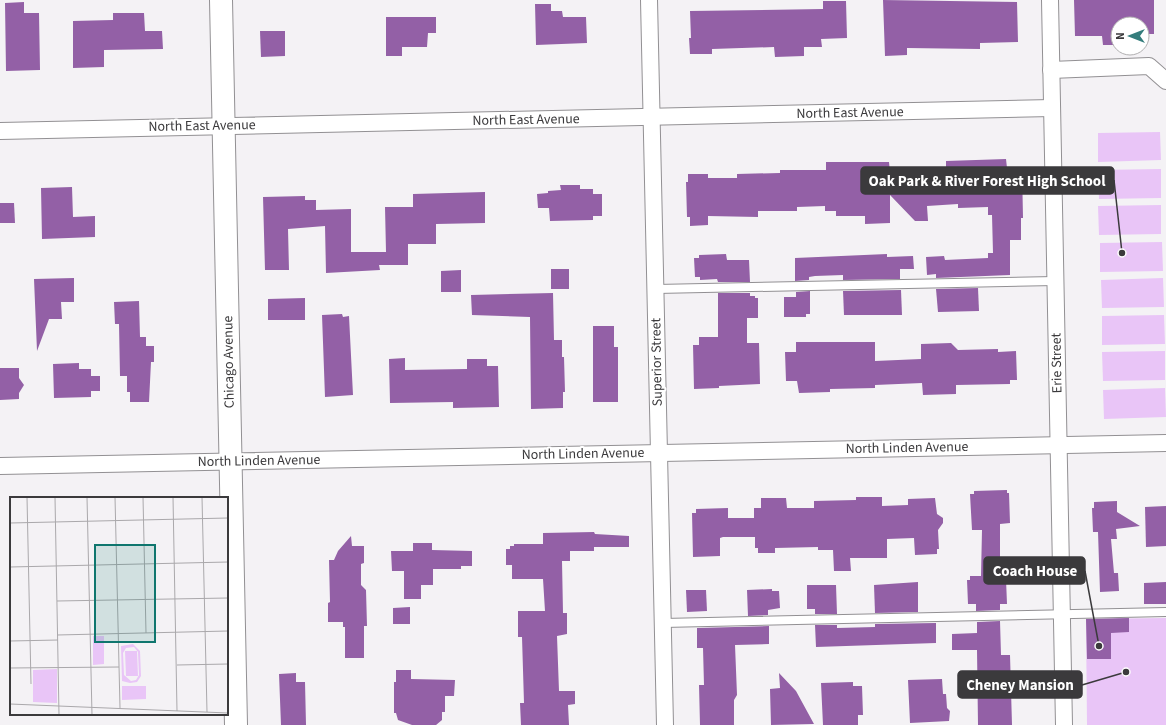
<svg xmlns="http://www.w3.org/2000/svg" width="1166" height="725" viewBox="0 0 1166 725" font-family="'Source Sans 3',sans-serif">
<style>
.green{fill:#e9c5f7}
.building{fill:#9360a6}
.lines{fill:none;stroke-linecap:round;stroke-linejoin:round}
.service-casing{stroke:#929093;stroke-width:10}
.minor-casing{stroke:#929093;stroke-width:18}
.secondary-casing{stroke:#929093;stroke-width:24}
.service{stroke:#fff;stroke-width:8}
.minor{stroke:#fff;stroke-width:16}
.secondary{stroke:#fff;stroke-width:22}
.labels{text-anchor:middle;dominant-baseline:central;stroke-width:4;stroke-linejoin:round;paint-order:stroke}
.street-label{font-size:14px;fill:#3b3a3c;stroke:#fff}
.inset-road{fill:none;stroke:#aaa8ab;stroke-width:1}
.view{fill:#0f766e;fill-opacity:0.15;stroke:#0f766e;stroke-width:2}
.inset-edge{fill:none;stroke:#3b3a3c;stroke-width:2}
.leader{fill:none;stroke:#3b3a3c;stroke-width:1.5}
.callout-dot{fill:#3b3a3c;stroke:#fff;stroke-width:1.5}
.callout{fill:#3b3a3c;stroke:#3b3a3c;stroke-width:1.5}
.callout-label{font-size:15px;text-anchor:middle;font-weight:bold;fill:#fff}
</style>
<rect width="100%" height="100%" fill="#f4f2f5"/>
<g class="green">
<polygon points="1160,132 1161,160 1098,162 1098,133"/>
<polygon points="1161,169 1161,198 1099,199 1098,170"/>
<polygon points="1161,205 1161,234 1099,235 1098,206"/>
<polygon points="1162,242 1163,271 1100,272 1100,243"/>
<polygon points="1163,278 1164,307 1102,308 1101,280"/>
<polygon points="1164,315 1165,344 1102,345 1102,316"/>
<polygon points="1165,351 1165,380 1103,381 1102,352"/>
<polygon points="1165,388 1166,417 1104,419 1103,390"/>
<polygon points="1166,618 1166,725 1087,725 1086,619"/>
</g>
<g class="building">
<polygon points="883,0 1017,2 1018,42 980,43 980,49 907,48 907,55 885,56"/>
<polygon points="1074,0 1154,0 1154,34 1142,34 1142,24 1118,24 1118,45 1103,45 1102,36 1075,36"/>
<polygon points="823,1 846,1 847,38 821,39 822,47 804,47 804,56 775,57 774,47 712,49 712,54 690,54 689,38 691,38 690,11 823,9"/>
<polygon points="24,2 24,13 39,13 40,70 6,71 5,3"/>
<polygon points="535,4 551,4 551,11 562,11 563,17 586,17 587,43 536,45"/>
<polygon points="113,13 144,13 145,31 162,31 163,49 104,50 104,67 73,68 73,21 113,20"/>
<polygon points="386,17 436,17 436,33 428,33 427,47 402,47 402,56 386,56"/>
<polygon points="260,31 285,31 285,56 261,57"/>
<polygon points="1006,159 1007,168 1022,168 1023,218 1021,218 1021,240 1010,240 1010,275 936,278 936,274 927,275 926,257 944,256 945,260 988,258 988,253 993,253 992,215 988,215 988,207 958,208 958,204 927,206 928,221 915,221 890,195 890,223 865,224 865,216 836,216 836,211 825,211 825,206 797,207 797,211 758,211 758,217 708,216 708,225 690,226 690,217 687,217 686,182 688,182 688,174 708,174 708,178 737,178 737,174 780,173 780,170 826,170 826,162 889,162 890,172 946,171 946,161"/>
<polygon points="560,185 580,185 580,189 593,189 593,194 602,194 602,216 593,216 593,220 550,221 549,208 538,208 537,194 548,193 548,191 561,190"/>
<polygon points="72,187 73,217 95,216 95,237 42,239 41,188"/>
<polygon points="485,192 485,223 436,224 436,244 408,244 408,265 379,265 380,270 326,273 325,226 288,229 289,270 265,270 263,197 305,196 305,200 316,200 316,210 351,209 351,252 386,252 385,207 413,207 413,194"/>
<polygon points="0,203 14,203 15,223 0,223"/>
<polygon points="726,254 727,260 749,260 750,282 718,282 717,279 700,280 700,277 695,277 694,258 699,258 699,255"/>
<polygon points="887,254 887,257 913,256 914,269 900,269 900,279 843,280 843,275 815,276 809,277 809,280 795,281 795,258"/>
<rect x="551" y="269" width="18" height="20"/>
<polygon points="461,270 461,292 441,292 441,271"/>
<polygon points="74,278 74,302 61,302 62,319 49,319 37,351 34,279"/>
<polygon points="978,288 979,311 938,312 936,289"/>
<polygon points="901,290 902,315 844,315 843,291"/>
<polygon points="810,291 810,314 806,314 806,317 784,317 784,297 796,297 796,292"/>
<polygon points="553,293 554,340 562,340 562,357 564,357 565,392 563,392 563,408 531,409 530,317 472,315 471,295"/>
<polygon points="718,293 750,293 750,296 755,296 755,298 758,298 758,318 747,318 747,343 759,343 760,384 719,386 719,388 694,389 693,345 699,345 699,337 718,337"/>
<polygon points="305,298 305,320 268,320 268,299"/>
<polygon points="139,301 140,337 146,337 146,346 154,346 154,362 151,362 149,402 130,402 130,392 127,392 127,376 120,376 119,324 115,324 114,302"/>
<polygon points="342,314 343,317 349,316 353,395 325,397 322,315"/>
<polygon points="593,326 614,326 614,347 618,347 618,402 593,402"/>
<polygon points="796,342 875,342 875,361 921,359 921,344 951,343 958,350 998,349 998,352 1016,351 1017,380 1010,380 1010,384 956,385 956,394 923,395 922,383 875,385 875,388 830,389 830,392 799,393 797,381 786,381 785,352 796,352"/>
<polygon points="405,358 405,370 467,369 467,359 487,359 487,366 498,366 499,407 453,408 453,402 390,403 389,359"/>
<polygon points="79,363 79,369 91,369 91,376 100,376 100,391 91,391 91,397 54,398 53,364"/>
<polygon points="0,368 19,368 19,378 24,385 19,393 19,399 0,400"/>
<polygon points="1007,490 1007,493 1009,493 1010,523 1000,524 1000,579 1006,579 1007,604 1000,604 1000,610 976,611 976,604 968,604 967,580 970,580 970,576 981,576 982,530 972,530 970,494 974,494 974,491"/>
<polygon points="856,497 882,497 882,506 908,505 908,499 935,498 937,514 943,518 943,523 938,530 939,549 937,549 937,554 915,555 914,538 887,539 887,558 850,558 851,571 834,571 833,550 818,550 818,547 775,548 775,553 758,553 758,548 755,548 755,537 723,537 720,538 720,556 693,557 692,513 696,513 696,509 728,508 728,518 754,518 754,508 761,508 761,498 786,498 787,508 814,508 814,501 856,500"/>
<polygon points="1117,501 1117,512 1140,526 1116,529 1117,539 1111,539 1114,573 1118,573 1119,591 1100,592 1098,532 1093,532 1092,508 1094,508 1094,502"/>
<polygon points="1166,506 1166,546 1146,547 1145,507"/>
<polygon points="594,532 595,534 629,536 629,547 594,547 594,551 570,551 570,561 562,561 563,613 567,613 567,634 557,636 559,691 575,691 575,704 568,705 569,725 521,725 520,703 524,703 522,637 518,637 518,611 545,611 543,579 512,579 512,565 506,565 506,549 510,549 510,546 514,546 514,544 543,544 543,533"/>
<polygon points="351,536 352,546 364,546 364,563 361,564 361,585 366,590 367,626 364,626 364,658 345,658 345,627 343,627 343,622 328,622 328,603 330,602 329,560 334,560 338,551"/>
<polygon points="413,543 432,543 432,550 472,551 472,566 461,566 461,569 433,569 433,585 421,585 421,599 404,599 404,571 392,571 391,551 413,551"/>
<polygon points="918,582 918,612 875,613 874,585"/>
<polygon points="1166,582 1166,604 1144,604 1144,583"/>
<polygon points="807,585 836,585 837,614 815,614 815,609 807,609"/>
<polygon points="772,589 772,591 779,591 780,608 768,610 768,615 748,616 747,590"/>
<polygon points="686,590 706,590 707,611 687,612"/>
<polygon points="410,607 410,624 393,624 393,608"/>
<polygon points="1129,618 1129,632 1111,633 1111,659 1087,659 1086,619"/>
<polygon points="1000,621 1001,655 1010,655 1012,725 978,725 977,650 952,650 952,634 977,633 977,622"/>
<polygon points="936,623 936,643 816,647 815,625 837,625 837,628 875,627 875,624"/>
<polygon points="769,626 769,644 735,645 737,695 734,700 734,725 700,725 699,685 704,685 703,648 697,648 697,628"/>
<polygon points="396,670 411,670 411,679 455,680 454,696 445,696 445,712 442,712 442,720 436,725 412,725 398,720 396,713 394,713 394,682 396,682"/>
<polygon points="296,673 296,682 305,682 306,725 281,725 279,674"/>
<polygon points="779,673 796,691 814,724 771,725 770,689 780,688"/>
<polygon points="942,679 943,694 946,694 947,708 950,711 949,721 910,723 908,680"/>
<polygon points="853,682 853,686 862,686 863,715 858,715 858,725 823,725 821,683"/>
</g>
<g class="lines">
<g class="service-casing">
<g id="service">
<polyline points="656,289 1055,281"/>
<polyline points="663,623 1166,612"/>
</g>
</g>
<g class="minor-casing">
<g id="minor">
<polyline points="649,0 665,725"/>
<polyline points="1050,0 1064,725"/>
<polyline points="1051,70 1149,66 1166,81"/>
<polyline points="0,131 1052,108"/>
<polyline points="0,466 1166,443"/>
</g>
</g>
<g class="secondary-casing">
<polyline id="secondary" points="221,0 236,725"/>
</g>
<use href="#service" class="service"/>
<use href="#minor" class="minor"/>
<use href="#secondary" class="secondary"/>
</g>
<g class="labels">
<g class="street-label">
<text transform="translate(850 113) rotate(-1)">North East Avenue</text>
<text transform="translate(526 120) rotate(-1)">North East Avenue</text>
<text transform="translate(202 126) rotate(-1)">North East Avenue</text>
<text transform="translate(229 362) rotate(-91)">Chicago Avenue</text>
<text transform="translate(657 362) rotate(-91)">Superior Street</text>
<text transform="translate(1057 363) rotate(-91)">Erie Street</text>
<text transform="translate(907 448) rotate(-1)">North Linden Avenue</text>
<text transform="translate(583 454) rotate(-1)">North Linden Avenue</text>
<text transform="translate(259 461) rotate(-1)">North Linden Avenue</text>
</g>
</g>
<g transform="translate(10 497)">
<rect width="218" height="218" fill="#f4f2f5"/>
<path d="M 83,139 L 94,139 L 94,167 L 83,168 ZM 123,147 L 130,154 L 131,179 L 127,185 L 120,186 L 112,184 L 111,149 ZM 124,150 L 128,155 L 129,178 L 126,183 L 121,184 L 114,178 L 113,156 L 116,151 ZM 115,154 L 127,154 L 128,179 L 116,179 ZM 47,172 L 47,206 L 23,205 L 23,173 ZM 112,189 L 136,189 L 136,202 L 112,203 Z" fill="#e9c5f7" fill-rule="evenodd"/>
<path class="inset-road" d="M 17,0 L 21,187M 45,0 L 49,218M 77,0 L 82,218M 105,0 L 110,211M 133,0 L 136,136M 163,0 L 167,214M 192,0 L 197,215M 0,26 L 218,21M 0,70 L 218,65M 47,104 L 218,101M 47,138 L 218,134M 0,144 L 48,143M 167,168 L 218,167M 0,171 L 109,170M 0,207 L 218,216"/>
<path class="view" d="M 85,48 L 145,48 L 145,145 L 85,145 Z"/>
<rect width="218" height="218" class="inset-edge"/>
</g>
<path class="leader" d="M1122 253L1114 180M1099 646L1085 571M1126 672L1082 685"/>
<g class="callout-dot">
<circle cx="1122" cy="253" r="4"/>
<circle cx="1099" cy="646" r="4"/>
<circle cx="1126" cy="672" r="4"/>
</g>
<g class="callout">
<rect x="861" y="167" width="253" height="27" rx="4"/>
<rect x="984" y="557" width="101" height="27" rx="4"/>
<rect x="958" y="671" width="124" height="27" rx="4"/>
</g>
<g class="callout-label">
<text x="987" y="186">Oak Park &amp; River Forest High School</text>
<text x="1035" y="576">Coach House</text>
<text x="1020" y="690">Cheney Mansion</text>
</g>
<g transform="translate(1130 36) rotate(270)"><circle r="19" fill="#ffffff" stroke="#b1b0b1"/>
<path d="M0-3L7 15L0 10L-7 15Z" fill="#347d7c"/>
<text y="-6" font-size="11" font-weight="bold" text-anchor="middle" fill="#3b3a3c">N</text>
</g>
</svg>
